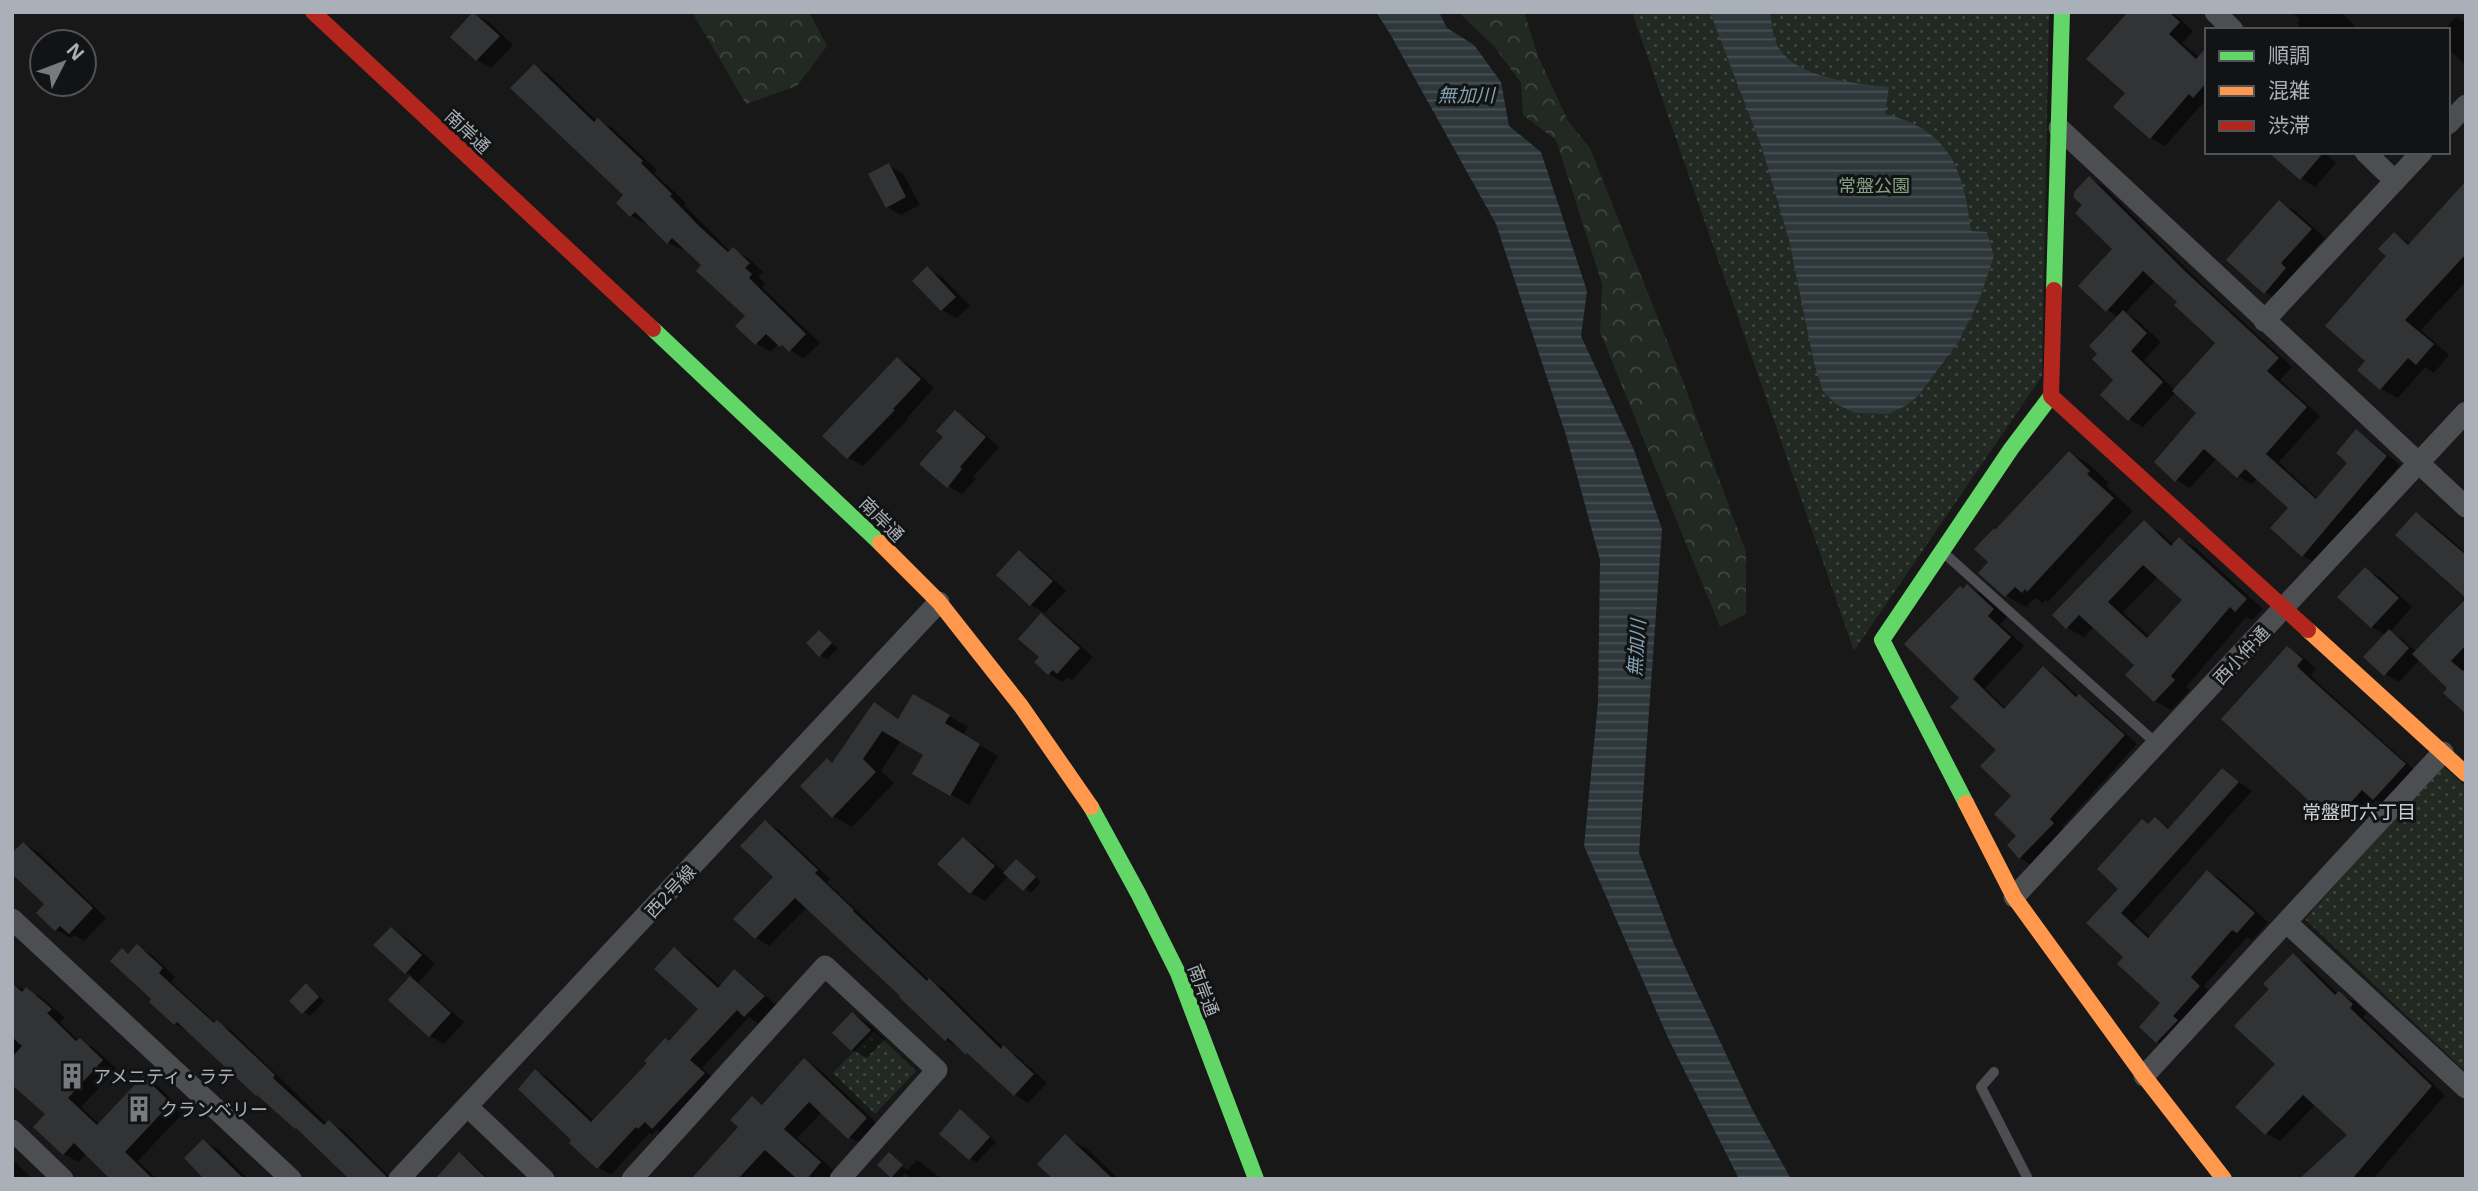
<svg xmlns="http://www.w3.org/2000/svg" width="2478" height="1191" viewBox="0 0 2478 1191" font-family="'Open Sans','Noto Sans JP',sans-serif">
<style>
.grass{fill:url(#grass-dots)}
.forest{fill:url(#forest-crowns)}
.water{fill:url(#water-rules)}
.shadow{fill:#0007;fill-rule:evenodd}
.building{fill:#323334;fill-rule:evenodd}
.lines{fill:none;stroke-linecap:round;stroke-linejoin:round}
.lane{stroke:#4d4e51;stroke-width:10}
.street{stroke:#4d4e51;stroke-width:21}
.fast{stroke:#63d668;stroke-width:16}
.slow{stroke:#ff974d;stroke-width:16}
.jam{stroke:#b3261e;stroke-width:16}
.labels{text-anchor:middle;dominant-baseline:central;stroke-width:6;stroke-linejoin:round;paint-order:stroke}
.street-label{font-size:18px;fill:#aab0b8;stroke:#121314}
.park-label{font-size:18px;fill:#84a282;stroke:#121314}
.poi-label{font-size:18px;fill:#aab0b8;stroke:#121314;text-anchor:start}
.water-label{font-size:19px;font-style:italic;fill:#83a1b2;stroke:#121314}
.neighbourhood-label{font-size:19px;fill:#cbcfd5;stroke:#121314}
</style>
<defs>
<pattern id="grass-dots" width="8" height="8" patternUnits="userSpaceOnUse" patternTransform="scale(1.75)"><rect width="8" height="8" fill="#222922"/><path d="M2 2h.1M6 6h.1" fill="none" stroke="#3f4640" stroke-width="1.8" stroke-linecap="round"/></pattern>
<pattern id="forest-crowns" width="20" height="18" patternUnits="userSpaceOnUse" patternTransform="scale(1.75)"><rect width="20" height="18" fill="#222922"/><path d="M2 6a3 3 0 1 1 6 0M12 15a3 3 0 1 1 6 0" fill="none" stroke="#3f4640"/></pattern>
<pattern id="water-rules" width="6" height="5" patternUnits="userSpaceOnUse" patternTransform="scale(1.75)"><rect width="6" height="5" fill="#2e373b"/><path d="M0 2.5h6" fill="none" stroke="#4a5155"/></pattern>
</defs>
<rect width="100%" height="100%" fill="#181818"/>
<g class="grass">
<polygon points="1632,12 2049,12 2042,376 1854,651"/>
<polygon points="2442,765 2466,787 2466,1072 2305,919"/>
<polygon points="874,1031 916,1071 875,1114 833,1073"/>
</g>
<g class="forest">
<polygon points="692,12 809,12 827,46 797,86 746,104"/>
<polygon points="1458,12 1524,12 1538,56 1568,121 1590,148 1681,376 1746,552 1746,614 1720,627 1600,332 1602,284 1556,140 1523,115 1521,83 1494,46"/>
</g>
<g class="water">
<polygon points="1376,12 1439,12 1447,28 1474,45 1501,82 1509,126 1541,152 1587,291 1581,336 1634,450 1662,529 1639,853 1674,944 1752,1109 1791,1179 1739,1179 1669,1040 1584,846 1598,702 1600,560 1566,435 1496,224 1389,32"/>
<path d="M 1710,12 L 1770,12 C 1771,21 1773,36 1777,45 C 1796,79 1854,83 1889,87 L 1885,114 C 1950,130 1964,170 1971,231 L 1987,232 L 1994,256 L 1979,300 L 1959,341 L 1919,395 L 1905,406 L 1888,414 L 1855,413 L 1836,404 L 1823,391 L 1814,363 L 1789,240 L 1762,148 Z"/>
</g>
<g class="shadow">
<polygon points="2129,12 2172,12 2193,31 2182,43 2207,63 2207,104 2204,102 2165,146 2151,138 2128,93"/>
<polygon points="2292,12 2341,12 2359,30 2303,30 2297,23 2300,20"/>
<polygon points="474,14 489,22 513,45 491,68 477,60"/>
<polygon points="2456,17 2466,23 2466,65 2448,49 2448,30 2444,30"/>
<polygon points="534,66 548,74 597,121 612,128 657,170 654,173 686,203 684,205 731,252 733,250 748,258 763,272 758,277 765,283 762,287 820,343 804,358 778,344 771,352 757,344 738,326 747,316 704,265 685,247 682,250 668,242 648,222 646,224 632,216 618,203 626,195"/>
<polygon points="2324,152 2336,163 2315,187 2301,178"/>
<polygon points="888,165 903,174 920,205 901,215 887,207"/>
<path d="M 2089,178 L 2103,186 L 2201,283 L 2292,367 L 2280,380 L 2320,416 L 2279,462 L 2318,499 L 2350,463 L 2357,432 L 2370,440 L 2400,465 L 2317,564 L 2303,556 L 2272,528 L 2290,508 L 2258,478 L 2252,484 L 2238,476 L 2217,458 L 2190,488 L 2176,480 L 2199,413 L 2176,392 L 2143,427 L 2129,419 L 2116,380 L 2118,317 L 2107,310 L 2115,249 L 2085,205 ZM 2156,280 L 2217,343 L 2175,390 L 2144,360 L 2161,342 L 2137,320 L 2125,313 Z"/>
<polygon points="2466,181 2466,281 2421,330 2449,355 2434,373 2425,367 2398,398 2381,389 2359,370 2367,361 2394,234 2411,244"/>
<polygon points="2279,202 2294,210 2325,238 2294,273 2300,277 2279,300 2265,292"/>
<polygon points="927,269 942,277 970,306 956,318 942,310"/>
<polygon points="898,359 912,367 934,388 907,418 908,419 863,466 849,458 825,436"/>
<polygon points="955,412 970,421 999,447 973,477 976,479 962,494 948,486 945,437"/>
<polygon points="2069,453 2089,464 2109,483 2106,486 2133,511 2048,602 2045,600 2043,603 2035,598 2026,607 2006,596 1980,573 1991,562 1996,531"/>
<polygon points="2417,514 2431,522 2466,553 2466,595"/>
<path d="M 2144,523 L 2160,532 L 2174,545 L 2180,539 L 2196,548 L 2263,609 L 2252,620 L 2246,617 L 2186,687 L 2190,690 L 2171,710 L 2155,701 L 2136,665 L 2094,626 L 2084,637 L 2067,628 ZM 2158,576 L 2184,600 L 2150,637 L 2123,612 Z"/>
<polygon points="1019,552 1033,560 1066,591 1045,613 1031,605"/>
<polygon points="2365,569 2380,577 2412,607 2390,632 2403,640 2417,652 2455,611 2453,610 2466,596 2466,669 2450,688 2420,659 2399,682 2385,674 2386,635 2372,627"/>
<polygon points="1967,586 1981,594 2007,617 2000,624 2024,646 1985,688 2006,709 2044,668 2057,676 2079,697 2093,704 2137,744 2062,827 2066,832 2033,866 2020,858 2014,796 1998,750 1961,698 1963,591"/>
<polygon points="1042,616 1056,624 1093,657 1072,680 1067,678 1063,682 1049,674 1037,662 1041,657"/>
<polygon points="819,632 838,648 827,659 820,655"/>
<polygon points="2287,648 2302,656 2316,669 2311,675 2318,683 2419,774 2388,807 2376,800 2354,824 2343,818 2339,822 2325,814"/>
<polygon points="914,696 968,727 963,735 998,756 969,805 915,773 926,755 901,740 881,771 894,783 852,827 833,816 827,760 834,764 874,704 900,720"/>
<polygon points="2223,771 2252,791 2134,922 2150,937 2207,872 2222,880 2268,922 2252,940 2247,937 2204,986 2214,995 2172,1050 2157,1042 2141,1027 2163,1003 2125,957 2089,923 2120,888 2149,825 2155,819 2170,828"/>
<polygon points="765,823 779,830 830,879 827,882 930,981 943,988 1003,1047 1017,1056 1047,1083 1028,1103 1015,1095 975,1058 946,1040 807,907 769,946 756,938 776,877"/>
<polygon points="963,839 977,847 1005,873 1016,861 1041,882 1031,893 1009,875 985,901 971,893"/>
<polygon points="24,844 38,852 106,918 84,941 74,935 71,938 56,930 39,913 47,904"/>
<polygon points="391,929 405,937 435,964 418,983 464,1022 444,1044 430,1036 391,1000 412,976 406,972"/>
<polygon points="137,947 151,954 175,977 171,982 216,1023 231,1030 327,1124 329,1122 343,1130 392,1179 343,1179 347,1175 304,1133 296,1128 188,1032 175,1024 154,999 122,950 130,955"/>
<polygon points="674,949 687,957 721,987 734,971 747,979 776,1005 758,1023 749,1017 702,1068 716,1081 666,1135 656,1130 652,1135 649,1133 611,1175 598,1167 574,1140 536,1071 548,1078 594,1121 701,1009"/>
<polygon points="2293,956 2308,964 2338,994 2354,1001 2367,1013 2363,1017 2445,1095 2373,1179 2317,1179 2349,1135 2316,1104 2280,1141 2266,1133 2278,1064 2271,989"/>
<polygon points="12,984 41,997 65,1018 60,1022 79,1041 94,1048 117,1069 81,1107 100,1125 144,1078 158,1086 184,1112 138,1161 157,1179 118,1179 87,1153 78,1162 64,1154 36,1127 48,1114 12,1081"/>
<polygon points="306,986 325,1001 310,1016 304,1012"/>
<polygon points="852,1014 867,1022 885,1039 867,1058 852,1050 835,1033"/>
<polygon points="805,1061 819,1069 881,1127 863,1145 849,1137 822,1112 797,1138 835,1171 828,1179 713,1179 753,1098 764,1105"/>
<polygon points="960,1111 996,1142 977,1162 970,1159"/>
<polygon points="1065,1137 1087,1149 1119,1179 1055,1179"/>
<polygon points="203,1141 218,1149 248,1179 207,1179"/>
<polygon points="889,1154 899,1161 896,1159 895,1162 908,1170 917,1160 942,1179 912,1179 905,1173 900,1179 895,1179 879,1165"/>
<polygon points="459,1155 469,1160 489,1179 448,1179"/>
<polygon points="12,1159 33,1179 12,1179"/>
</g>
<g class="building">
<polygon points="473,12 500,36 476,61 450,37"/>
<polygon points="2128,12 2169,12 2180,22 2169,34 2196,59 2207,47 2207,82 2193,98 2189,94 2150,139 2113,107 2125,93 2086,59"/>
<polygon points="534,64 594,122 598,118 643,161 641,163 672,194 670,196 700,227 728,252 733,247 750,263 745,268 752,274 749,278 806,334 789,352 782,345 780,347 766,334 755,345 735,326 745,316 696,271 701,265 672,238 667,244 635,212 630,217 616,203 623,195 510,88"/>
<polygon points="2268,152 2324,152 2300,180"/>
<polygon points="889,163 906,197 886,208 868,174"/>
<polygon points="2089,176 2187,273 2279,358 2267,371 2307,407 2266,454 2316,499 2347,463 2336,453 2356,429 2387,456 2302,557 2270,528 2288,508 2245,469 2237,478 2204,449 2175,482 2154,462 2196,413 2172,391 2215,343 2174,305 2177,302 2143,271 2106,312 2078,286 2112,249 2075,213 2082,205 2074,198 2074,192"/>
<polygon points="2466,181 2466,254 2405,320 2434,344 2416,365 2408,358 2380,390 2357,370 2365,361 2325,326 2386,256 2378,249 2394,232 2408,245"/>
<polygon points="2279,200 2312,229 2281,263 2286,268 2264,294 2226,260"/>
<polygon points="927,266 956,297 941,311 912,281"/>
<polygon points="2123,310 2147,333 2131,351 2163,382 2128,421 2100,395 2113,380 2092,359 2097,354 2089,346"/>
<polygon points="897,357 921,379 893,409 895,410 847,459 822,436"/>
<polygon points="955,410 986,437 960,467 962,469 947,488 919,464 943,437 936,431"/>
<polygon points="2069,451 2090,471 2087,474 2114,498 2027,592 2025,589 2022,593 2015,587 2005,597 1978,573 1988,562 1974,549 1994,528 1995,530"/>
<polygon points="2416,512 2466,555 2466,598 2395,535"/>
<path d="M 2144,520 L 2171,546 L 2179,537 L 2247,599 L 2235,612 L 2230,607 L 2171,676 L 2175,680 L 2154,702 L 2125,675 L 2134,665 L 2079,615 L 2066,629 L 2052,615 ZM 2143,565 L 2182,600 L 2147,638 L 2108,602 Z"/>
<polygon points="1019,550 1053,581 1030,606 996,575"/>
<polygon points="2365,567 2399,598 2371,628 2337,597"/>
<polygon points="1967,584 1994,609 1988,616 2011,637 1973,679 2004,709 2043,666 2076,697 2079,694 2125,735 2050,819 2054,823 2019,859 2007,845 2016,836 1994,814 2011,796 1980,766 1996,750 1950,707 1959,698 1904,644 1960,586 1963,589"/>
<polygon points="2466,598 2466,645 2451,661 2463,671 2466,668 2466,714 2443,693 2447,688 2412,654"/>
<polygon points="1041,613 1080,648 1057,674 1053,670 1048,675 1034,662 1039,657 1018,639"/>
<polygon points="2389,629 2409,648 2384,676 2363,657"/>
<polygon points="819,630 832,643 819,657 806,643"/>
<polygon points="2287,646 2303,659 2297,666 2304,673 2406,764 2373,800 2362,790 2338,817 2329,809 2324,815 2221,719"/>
<polygon points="913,694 950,715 945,723 980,744 950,796 912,774 923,755 882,731 863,759 876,772 832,818 800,786 827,758 832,763 874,702 898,719"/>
<polygon points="2222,768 2239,782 2121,913 2148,938 2207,870 2255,913 2237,933 2232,930 2191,977 2200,986 2173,1016 2178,1020 2156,1043 2139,1027 2160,1003 2117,964 2123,957 2086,923 2118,889 2097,869 2142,819 2148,824 2155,817 2168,829"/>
<polygon points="765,820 818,870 815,873 854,910 853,911 927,981 929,978 1001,1049 1003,1045 1034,1074 1014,1096 967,1053 966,1055 948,1038 945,1041 899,997 900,996 795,898 755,939 733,919 773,877 740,846"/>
<polygon points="963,837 995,866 970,894 937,864"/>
<polygon points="23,842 93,908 69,934 60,926 55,931 36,913 44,904 12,874 12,853"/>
<polygon points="1016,859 1036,877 1023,891 1003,873"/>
<polygon points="391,927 422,955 405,974 373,945"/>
<polygon points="137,944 163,968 159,973 214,1023 217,1020 275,1075 273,1078 324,1125 329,1120 386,1176 386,1179 349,1179 296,1128 295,1129 257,1095 256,1096 177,1022 174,1025 149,1002 151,999 110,961 122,948 128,954"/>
<polygon points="674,947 718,988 734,969 765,996 744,1017 737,1010 690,1060 705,1073 652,1129 645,1122 638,1129 636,1127 597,1169 569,1143 571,1140 518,1089 535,1069 591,1122 647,1063 644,1061 665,1038 669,1041 698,1009 654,969"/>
<polygon points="2293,953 2335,995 2339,991 2353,1004 2350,1008 2432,1086 2352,1179 2299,1179 2347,1135 2303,1095 2265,1135 2235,1107 2275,1064 2234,1026 2269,989 2263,984"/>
<polygon points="410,976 451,1013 429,1037 388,1000"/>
<polygon points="12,983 22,992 26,987 52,1009 47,1013 76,1041 80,1038 103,1060 68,1098 97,1125 143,1076 171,1103 125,1152 153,1179 110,1179 74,1143 63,1155 33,1127 45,1114 12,1085 12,1057 22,1046 12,1037"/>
<polygon points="306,983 319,997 302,1014 289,1001"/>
<polygon points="852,1012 871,1030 851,1051 832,1033"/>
<polygon points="804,1058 867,1118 848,1139 809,1102 784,1129 821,1162 807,1179 797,1179 765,1150 738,1179 691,1179 738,1127 730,1120 752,1096 762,1105"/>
<polygon points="960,1109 990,1137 969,1160 939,1134"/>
<polygon points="1065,1134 1113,1179 1053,1179 1037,1164"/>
<polygon points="203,1139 244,1179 204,1179 184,1158"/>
<polygon points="459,1152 487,1179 435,1179"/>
<polygon points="889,1152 903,1165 891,1178 877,1165"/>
</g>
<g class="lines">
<g class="lane">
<polyline points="1944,553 2157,744"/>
<polyline points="1994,1072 1981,1087 2028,1179"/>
</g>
<g class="street">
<polyline points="2215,12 2233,30"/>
<polyline points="2448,124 2466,105"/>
<polyline points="2059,128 2466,507"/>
<polyline points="2365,152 2395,181"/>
<polyline points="2264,321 2422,152"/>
<polyline points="2014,897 2466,412"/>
<polyline points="12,919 291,1179"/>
<polyline points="2287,923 2466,1088"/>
<polyline points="2144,1076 2443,752"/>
<polyline points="468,1107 544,1179"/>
<polyline points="12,1130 63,1179"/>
<polyline points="399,1179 939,602"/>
<polyline points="632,1179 825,966 937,1070 840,1179"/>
</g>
<g class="fast">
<polyline points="2054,290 2062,12"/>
<polyline points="653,329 880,543"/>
<polyline points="1966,803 1882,640 2011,449 2051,396"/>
<polyline points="1091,807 1139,895 1178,973 1256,1179"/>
</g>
<g class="slow">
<polyline points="880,543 939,602 1021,706 1091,807"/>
<polyline points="2308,630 2466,774"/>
<polyline points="1966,803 2014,897 2144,1076 2224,1179"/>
</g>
<g class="jam">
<polyline points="313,12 653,329"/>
<polyline points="2054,290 2051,396 2308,630"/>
</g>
</g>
<defs>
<g id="building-bare" transform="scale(2.1)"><path d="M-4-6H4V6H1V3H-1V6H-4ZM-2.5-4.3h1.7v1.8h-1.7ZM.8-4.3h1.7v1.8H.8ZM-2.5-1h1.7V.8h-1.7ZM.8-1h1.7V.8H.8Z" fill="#777b80" stroke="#121314" stroke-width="2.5" paint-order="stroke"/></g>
</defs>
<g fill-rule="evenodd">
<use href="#building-bare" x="72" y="1076"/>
<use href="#building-bare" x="139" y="1109"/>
</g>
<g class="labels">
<g class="street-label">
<text transform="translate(468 131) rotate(43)">南岸通</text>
<text transform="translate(882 519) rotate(45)">南岸通</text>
<text transform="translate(2241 655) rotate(-47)">西小仲通</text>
<text transform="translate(670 891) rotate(-47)">西2号線</text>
<text transform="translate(1204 990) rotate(69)">南岸通</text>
</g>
<g class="park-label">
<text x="1874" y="185">常盤公園</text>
</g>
<g class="poi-label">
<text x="93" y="1076">アメニティ・ラテ</text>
<text x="160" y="1109">クランベリー</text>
</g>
<g class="water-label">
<text x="1466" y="95">無加川</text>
<text transform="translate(1636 648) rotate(-86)">無加川</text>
</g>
<g class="neighbourhood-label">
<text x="2359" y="812">常盤町六丁目</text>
</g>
</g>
<rect width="2478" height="1191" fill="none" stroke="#aab0b8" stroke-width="28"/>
<rect x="2205" y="28" width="245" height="126" fill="#121314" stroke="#4f5256" stroke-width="2"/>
<rect x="2219" y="51" width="35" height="10" fill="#63d668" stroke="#4f5256" stroke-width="2"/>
<text x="2268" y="63" font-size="21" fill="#aab0b8">順調</text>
<rect x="2219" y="86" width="35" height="10" fill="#ff974d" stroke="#4f5256" stroke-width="2"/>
<text x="2268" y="98" font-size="21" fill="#aab0b8">混雑</text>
<rect x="2219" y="121" width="35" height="10" fill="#b3261e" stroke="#4f5256" stroke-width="2"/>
<text x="2268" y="133" font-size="21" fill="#aab0b8">渋滞</text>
<g transform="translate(63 63) rotate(48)"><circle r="33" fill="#121314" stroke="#4f5256" stroke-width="2"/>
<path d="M0-5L12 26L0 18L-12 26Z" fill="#777b80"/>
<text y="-10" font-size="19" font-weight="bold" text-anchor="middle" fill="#aab0b8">N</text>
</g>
</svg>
